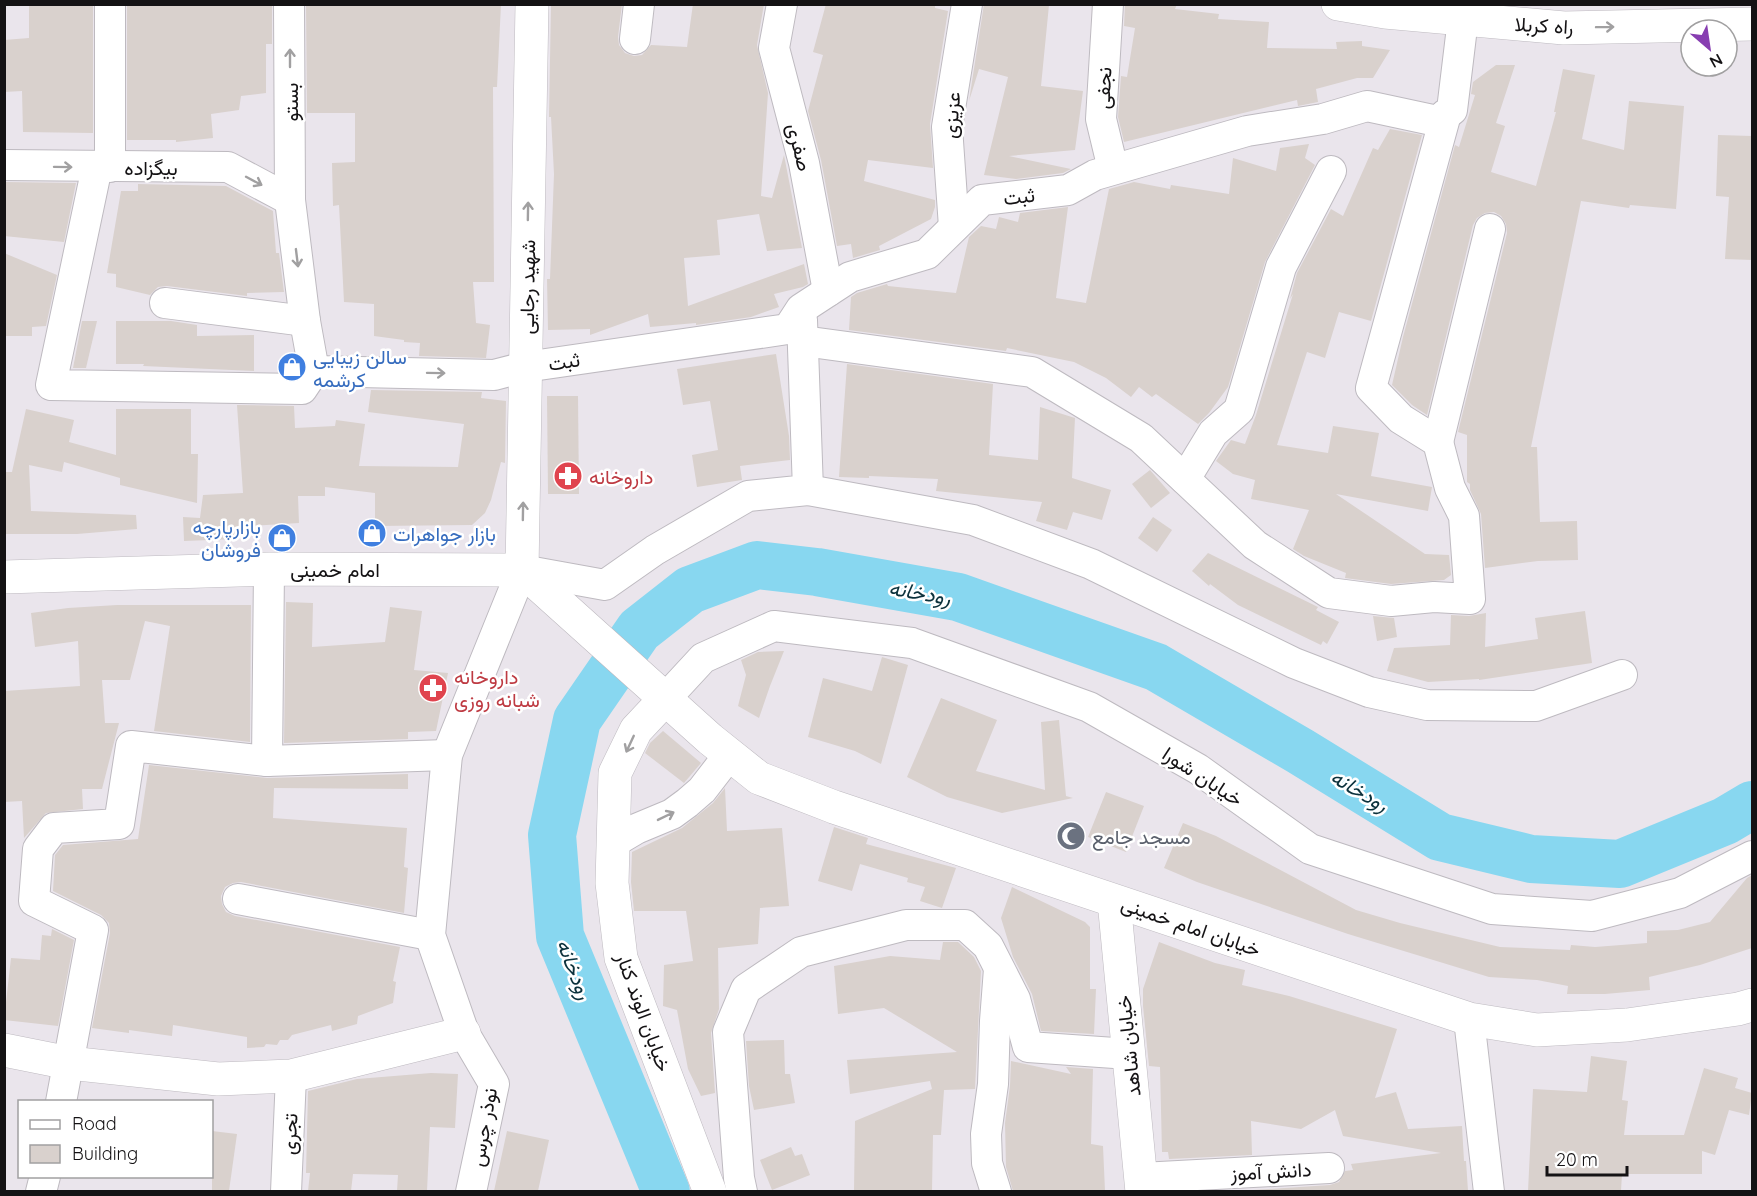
<svg xmlns="http://www.w3.org/2000/svg" width="1757" height="1196" viewBox="0 0 1757 1196" font-family="Quicksand,Vazirmatn,sans-serif">
<style>
.lines{fill:none;stroke-linecap:round;stroke-linejoin:round}
.river{stroke:#88d7f0;stroke-width:48}
.building{fill:#d9d1cd}
.street-casing{stroke:#bebac0;stroke-width:32}
.secondary-casing{stroke:#bebac0;stroke-width:34}
.primary-casing{stroke:#bebac0;stroke-width:34}
.street{stroke:#fff;stroke-width:30}
.secondary{stroke:#fff;stroke-width:33}
.primary{stroke:#fff;stroke-width:33}
.oneway{stroke:#a1a0a1}
.labels{text-anchor:middle;dominant-baseline:central;stroke-width:5;stroke-linejoin:round;paint-order:stroke}
.street-label{font-size:20px;fill:#141214;stroke:#fff}
.shop-label{font-size:20px;fill:#366cbe;stroke:#fff;text-anchor:start}
.health-label{font-size:20px;fill:#be3a42;stroke:#fff;text-anchor:start}
.worship-label{font-size:20px;fill:#5b616d;stroke:#fff;text-anchor:start}
.water-label{font-size:21px;font-style:italic;fill:#0b313c;stroke:#fff}
</style>
<rect width="100%" height="100%" fill="#eae5ec"/>
<g class="lines">
<polyline class="river" points="666,1192 560,936 552,835 577,720 639,630 690,590 757,565 817,572 958,597 1156,667 1300,751 1440,837 1531,859 1620,864 1725,821 1752,805"/>
</g>
<g class="building">
<polygon points="29,4 93,4 93,133 23,132 22,91 4,92 4,40 29,38"/>
<polygon points="127,4 272,4 272,44 266,44 266,93 241,96 239,110 211,114 213,138 176,142 176,140 127,140"/>
<polygon points="306,4 501,4 497,87 493,87 494,282 473,282 476,323 490,325 486,358 419,356 420,343 404,342 404,340 374,336 374,304 344,302 339,205 333,206 332,163 355,162 355,113 307,113"/>
<polygon points="551,4 622,4 618,37 619,45 625,53 634,56 642,55 651,45 687,47 693,4 764,4 757,45 768,93 761,196 772,198 784,155 802,248 767,251 759,214 717,220 720,255 684,258 688,306 804,264 808,284 803,287 774,294 779,307 751,317 696,325 696,323 650,327 648,314 590,335 590,329 548,330 547,279 550,279 554,174 551,117 549,117"/>
<polygon points="826,4 935,4 935,8 948,11 930,124 933,168 868,160 864,181 935,200 935,207 931,219 879,246 880,250 853,258 851,244 837,246 821,160 808,111 823,55 813,52"/>
<polygon points="984,4 1049,5 1041,86 1083,91 1075,150 1009,156 1071,169 1063,173 1016,179 984,175 1008,77 979,69 969,101"/>
<polygon points="1125,4 1177,4 1175,9 1219,14 1218,19 1269,22 1267,48 1337,49 1336,42 1362,41 1362,46 1390,50 1373,78 1357,78 1316,89 1318,102 1298,106 1297,100 1124,142 1118,117 1121,76 1127,77 1135,28 1124,26"/>
<polygon points="1496,65 1515,65 1496,123 1505,126 1491,172 1536,186 1556,112 1554,112 1563,69 1595,75 1582,139 1624,150 1629,101 1684,106 1676,209 1630,205 1629,208 1581,201 1531,447 1537,447 1540,522 1577,521 1578,560 1538,561 1485,568 1481,514 1470,490 1470,484 1467,482 1467,435 1458,432 1507,233 1506,224 1501,216 1494,212 1485,213 1477,218 1473,225 1427,415 1412,405 1392,385 1403,337 1455,145 1459,147 1475,95 1471,94 1473,82"/>
<polygon points="1390,129 1422,135 1371,321 1339,312 1325,358 1307,352 1277,445 1328,453 1333,426 1379,433 1371,476 1432,487 1428,511 1336,494 1425,554 1449,555 1451,575 1444,580 1391,584 1345,578 1346,573 1304,556 1293,549 1309,510 1251,499 1255,480 1233,474 1216,461 1231,440 1245,444 1256,415 1293,294 1290,299 1297,273 1331,209 1343,216 1373,148 1378,150"/>
<polygon points="1718,135 1752,136 1752,260 1725,259 1729,197 1716,196"/>
<polygon points="1309,144 1305,158 1315,165 1265,262 1228,387 1209,413 1198,424 1156,394 1152,397 1139,387 1131,397 1106,378 1074,362 1007,348 1006,351 849,330 851,297 857,293 887,284 888,286 956,293 969,237 981,226 996,229 999,217 1018,222 1020,213 1068,207 1056,298 1086,303 1109,189 1134,182 1170,189 1171,185 1229,194 1233,158 1276,171 1280,148"/>
<polygon points="4,182 76,183 64,242 4,236"/>
<polygon points="138,184 226,186 273,211 276,253 279,253 284,292 247,293 247,296 167,286 158,287 150,295 116,287 116,274 107,273 121,191 138,191"/>
<polygon points="4,253 57,275 46,326 32,327 32,336 4,336"/>
<polygon points="82,321 97,321 86,368 73,368"/>
<polygon points="116,321 171,321 197,325 197,336 254,335 254,371 143,366 144,364 116,364"/>
<polygon points="776,354 789,436 790,460 740,466 742,480 697,487 692,455 718,450 710,401 683,405 677,369"/>
<polygon points="847,364 993,384 989,455 1038,460 1040,407 1075,418 1072,478 1111,490 1102,520 1073,512 1067,530 1036,521 1042,502 936,491 938,479 869,476 869,478 839,477"/>
<polygon points="371,390 482,392 481,398 506,401 505,463 501,462 491,500 485,513 472,525 375,526 375,493 325,487 325,496 298,496 299,523 234,527 235,539 184,541 183,517 200,518 203,495 243,493 237,405 294,406 295,428 335,426 336,420 365,424 359,466 458,467 464,424 368,412"/>
<polygon points="547,396 578,396 579,494 548,494"/>
<polygon points="26,409 74,420 69,442 116,455 116,409 191,409 191,454 198,454 197,503 120,485 120,478 64,462 62,472 29,465 31,511 136,515 137,529 77,534 4,534 4,472 12,472"/>
<polygon points="1150,470 1170,493 1151,508 1132,484"/>
<polygon points="1153,517 1172,530 1157,552 1138,538"/>
<polygon points="1208,553 1318,607 1316,610 1339,622 1327,644 1323,641 1321,645 1238,605 1210,584 1209,586 1192,571"/>
<polygon points="286,602 313,603 312,647 385,642 390,607 422,611 414,670 448,673 436,731 408,732 408,739 284,743"/>
<polygon points="117,605 251,605 250,742 154,731 170,626 145,621 130,680 102,680 105,723 119,723 102,789 82,789 83,809 46,813 24,838 22,801 4,802 4,691 80,686 78,641 35,647 31,613 68,608"/>
<polygon points="1585,611 1592,663 1479,680 1479,679 1428,682 1387,671 1394,648 1450,645 1451,615 1469,616 1486,613 1485,647 1538,639 1535,618"/>
<polygon points="1373,616 1394,618 1397,637 1377,641"/>
<polygon points="784,651 770,686 759,718 738,706 746,675 741,660 758,652"/>
<polygon points="882,657 908,665 881,764 855,751 808,737 823,678 872,691"/>
<polygon points="941,698 997,720 976,771 1045,790 1041,722 1059,720 1066,796 1073,798 1002,813 947,797 907,777"/>
<polygon points="663,731 701,763 684,783 645,753 650,743"/>
<polygon points="149,765 267,778 408,774 408,789 274,788 273,818 407,828 404,867 408,868 404,913 241,882 233,883 225,887 221,896 222,904 226,912 235,916 400,947 393,981 396,982 393,1003 358,1016 357,1024 332,1031 331,1025 292,1035 288,1040 280,1040 277,1045 266,1044 264,1047 247,1048 247,1037 173,1025 172,1036 129,1030 129,1033 92,1028 110,933 109,923 101,915 53,891 55,855 63,845 138,839"/>
<polygon points="725,788 727,831 782,828 789,906 760,908 758,944 718,948 719,1009 711,1033 715,1093 701,1096 688,1069 677,1010 663,1006 664,965 693,961 686,911 634,911 631,882 632,852 682,828 713,803"/>
<polygon points="1106,792 1144,806 1126,852 1088,837"/>
<polygon points="1183,823 1216,836 1356,910 1400,923 1500,947 1570,950 1571,945 1595,947 1647,943 1647,931 1678,930 1710,922 1747,878 1752,875 1752,948 1700,965 1649,977 1650,990 1605,994 1567,994 1568,986 1537,980 1489,977 1348,934 1197,882 1164,868"/>
<polygon points="834,827 868,838 866,844 956,868 942,908 920,901 925,887 907,882 908,878 860,864 852,891 818,881"/>
<polygon points="1012,887 1085,922 1090,927 1090,989 1096,989 1094,1034 1041,1031 1032,994 1013,957 1001,918"/>
<polygon points="52,929 74,940 58,1026 4,1020 11,958 40,960 42,935 51,936"/>
<polygon points="943,942 958,942 974,957 981,971 975,1089 944,1090 941,1135 933,1135 932,1191 854,1191 855,1121 932,1089 930,1081 850,1094 847,1060 957,1052 884,1008 838,1014 834,966 890,956 940,960"/>
<polygon points="1159,942 1215,963 1245,970 1242,985 1289,996 1397,1029 1375,1098 1396,1092 1408,1129 1462,1126 1464,1161 1466,1161 1468,1191 1238,1191 1330,1185 1339,1182 1345,1171 1353,1170 1351,1164 1441,1153 1343,1136 1335,1110 1301,1129 1251,1121 1252,1155 1169,1159 1168,1152 1162,1152 1160,1067 1149,1066 1143,1006 1143,989"/>
<polygon points="784,1040 785,1074 790,1074 795,1103 754,1110 749,1086 746,1041"/>
<polygon points="1591,1056 1627,1061 1622,1100 1628,1101 1624,1135 1684,1135 1704,1068 1738,1078 1735,1088 1752,1093 1749,1115 1729,1110 1715,1155 1702,1151 1702,1174 1622,1174 1621,1191 1528,1191 1533,1089 1587,1092"/>
<polygon points="1011,1061 1071,1074 1066,1067 1093,1069 1091,1144 1103,1146 1105,1191 1013,1191 1006,1167 1005,1123 1010,1086"/>
<polygon points="431,1073 458,1074 455,1128 430,1127 427,1191 397,1191 398,1175 353,1174 351,1191 308,1191 310,1173 306,1173 308,1091 357,1079"/>
<polygon points="212,1131 237,1134 229,1191 212,1191"/>
<polygon points="507,1131 549,1140 538,1191 494,1191"/>
<polygon points="791,1147 795,1156 802,1154 810,1175 772,1190 760,1160"/>
</g>
<g class="lines">
<g class="street-casing">
<g id="street">
<polyline points="782,4 774,48 804,163 828,291"/>
<polyline points="1108,4 1101,119 1113,169"/>
<polyline points="635,39 639,4"/>
<polyline points="4,165 228,167 290,200"/>
<polyline points="97,167 51,385 302,389 314,371 305,321 290,200 289,4"/>
<polyline points="110,167 110,4"/>
<polyline points="954,227 947,127 967,4"/>
<polyline points="165,303 305,321"/>
<polyline points="803,341 1032,372 1141,438 1255,545 1329,593 1391,601 1434,597 1470,599 1464,516 1450,488 1438,442 1401,419 1371,388 1446,114"/>
<polyline points="314,371 494,375 525,367 788,329 801,309 850,277 927,254 982,200 1068,190 1095,175 1247,131 1323,119 1367,106 1437,121 1452,110 1463,19"/>
<polyline points="1438,442 1490,229"/>
<polyline points="1185,479 1213,433 1239,410 1281,267 1331,171"/>
<polyline points="808,490 973,520 1091,564 1294,663 1369,692 1427,705 1536,706 1622,675"/>
<polyline points="666,698 703,658 774,626 912,643 1089,707 1198,769 1310,849 1492,909 1592,916 1680,893 1752,856"/>
<polyline points="267,761 269,569"/>
<polyline points="614,842 636,829 672,814 687,803 702,790 729,755"/>
<polyline points="238,899 430,935"/>
<polyline points="1469,1019 1489,1192"/>
<polyline points="61,1102 93,930 34,901 38,849 54,828 119,824 131,746 267,761 447,755"/>
<polyline points="1141,1178 1329,1168"/>
<polyline points="41,1192 45,1176"/>
<polyline points="286,1192 291,1076"/>
<polyline points="471,1192 494,1084 464,1033 430,935 447,755 522,570 605,585 655,550 748,496 808,490 802,320"/>
<polyline points="742,1192 739,1178 728,1032 746,989 801,952 906,925 965,925 988,946 1015,999 1028,1047 1129,1054"/>
<polyline points="996,1192 987,1163 986,1134 993,1084 995,1021 999,969"/>
</g>
</g>
<g class="secondary-casing">
<g id="secondary">
<polyline points="522,570 710,739 759,778 834,807 1469,1019 1537,1030 1627,1025 1738,1009 1752,1005"/>
<polyline points="522,570 532,4"/>
<polyline points="4,577 269,569 522,570"/>
<polyline points="666,698 636,730 615,773 612,883 621,958 710,1192"/>
<polyline points="1114,901 1142,1192"/>
<polyline points="4,1050 69,1063 218,1079 291,1076 464,1033"/>
</g>
</g>
<g class="primary-casing">
<polyline id="primary" points="1338,4 1385,12 1564,28 1752,24"/>
</g>
<use href="#street" class="street"/>
<use href="#secondary" class="secondary"/>
<use href="#primary" class="primary"/>
</g>
<defs><path id="oneway-shaft" d="M-6 0H5M1.5-3L5.5 0L1.5 3" fill="none" stroke-width="1.6" stroke-linecap="round" stroke-linejoin="round" transform="scale(1.5)"/></defs>
<g class="oneway">
<use href="#oneway-shaft" transform="translate(1605 27) rotate(-1)"/>
<use href="#oneway-shaft" transform="translate(290 58) rotate(-90)"/>
<use href="#oneway-shaft" transform="translate(63 167) rotate(1)"/>
<use href="#oneway-shaft" transform="translate(254 181) rotate(28)"/>
<use href="#oneway-shaft" transform="translate(528 211) rotate(-89)"/>
<use href="#oneway-shaft" transform="translate(297 258) rotate(83)"/>
<use href="#oneway-shaft" transform="translate(436 373) rotate(1)"/>
<use href="#oneway-shaft" transform="translate(523 511) rotate(-89)"/>
<use href="#oneway-shaft" transform="translate(630 744) rotate(115)"/>
<use href="#oneway-shaft" transform="translate(666 816) rotate(-26)"/>
</g>
<defs>
<g id="shop-disc" transform="scale(1.5)"><circle r="9.5" fill="#3f7fe0" stroke="#fff"/><path d="M-5-2.5h2.3a2.7 3.5 0 0 1 5.4 0H5L5.5 6h-11ZM-1.5-2.5h3a1.5 2.3 0 0 0-3 0Z" fill="#fff"/></g>
<g id="pharmacy-disc" transform="scale(1.5)"><circle r="9.5" fill="#e0444e" stroke="#fff"/><path d="M-2-6h4v4h4v4h-4v4h-4v-4h-4v-4h4Z" fill="#fff"/></g>
<g id="mosque-disc" transform="scale(1.5)"><circle r="9.5" fill="#6b7280" stroke="#fff"/><path d="M3.5-4.9A6 6 0 1 0 3.5 4.9A5 5 0 1 1 3.5-4.9Z" fill="#fff"/></g>
</defs>
<g fill-rule="evenodd">
<use href="#shop-disc" x="292" y="367"/>
<use href="#pharmacy-disc" x="568" y="476"/>
<use href="#shop-disc" x="372" y="533"/>
<use href="#shop-disc" x="282" y="538"/>
<use href="#pharmacy-disc" x="433" y="688"/>
<use href="#mosque-disc" x="1071" y="836"/>
</g>
<g class="labels">
<g class="street-label">
<text transform="translate(1544 25) rotate(3)">راه کربلا</text>
<text transform="translate(1103 88) rotate(-87)">نجفی</text>
<text transform="translate(290 102) rotate(-90)">بستو</text>
<text transform="translate(951 115) rotate(-85)">عزیزی</text>
<text transform="translate(800 147) rotate(76)">صفری</text>
<text x="151" y="167">بیگزاده</text>
<text transform="translate(1019 196) rotate(-7)">ثبت</text>
<text transform="translate(527 287) rotate(-89)">شهید رجایی</text>
<text transform="translate(564 361) rotate(-9)">ثبت</text>
<text x="335" y="569">امام خمینی</text>
<text transform="translate(1203 776) rotate(33)">خیابان شورا</text>
<text transform="translate(1191 926) rotate(19)">خیابان امام خمینی</text>
<text transform="translate(644 1012) rotate(70)">خیابان الوند کنار</text>
<text transform="translate(1128 1046) rotate(-96)">خیابان شاهد</text>
<text transform="translate(483 1127) rotate(-80)">نوذر چرس</text>
<text transform="translate(289 1134) rotate(-87)">تجری</text>
<text transform="translate(1271 1171) rotate(-3)">دانش آموز</text>
</g>
<g class="shop-label">
<text x="313" y="356">سالن زیبایی<tspan x="313" dy="23">کرشمه</tspan></text>
<text x="261" y="526" text-anchor="end">بازارپارچه<tspan x="261" dy="23">فروشان</tspan></text>
<text x="393" y="533">بازار جواهرات</text>
</g>
<g class="health-label">
<text x="589" y="476">داروخانه</text>
<text x="454" y="676">داروخانه<tspan x="454" dy="23">شبانه روزی</tspan></text>
</g>
<g class="worship-label">
<text x="1092" y="836">مسجد جامع</text>
</g>
<g class="water-label">
<text transform="translate(920 592) rotate(10)">رودخانه</text>
<text transform="translate(1360 790) rotate(31)">رودخانه</text>
<text transform="translate(575 969) rotate(69)">رودخانه</text>
</g>
</g>
<rect width="1757" height="1196" fill="none" stroke="#141214" stroke-width="12"/>
<rect x="18" y="1100" width="195" height="78" fill="#ffffff" stroke="#a1a0a1" stroke-width="1.5"/>
<rect x="30" y="1120" width="30" height="9" fill="#ffffff" stroke="#a1a0a1" stroke-width="1.5"/>
<text x="72" y="1130" font-size="18" fill="#141214">Road</text>
<rect x="30" y="1145" width="30" height="18" fill="#d9d1cd" stroke="#a1a0a1" stroke-width="1.5"/>
<text x="72" y="1160" font-size="18" fill="#141214">Building</text>
<g transform="translate(1709 48) rotate(151)"><circle r="28" fill="#ffffff" stroke="#a1a0a1" stroke-width="1.5"/>
<path d="M0-4.5L10 22L0 15L-10 22Z" fill="#873eb1"/>
<text y="-9" font-size="16" font-weight="bold" text-anchor="middle" fill="#141214">N</text>
</g>
<path d="M1547 1166v9h80v-9" fill="none" stroke="#141214" stroke-width="3"/>
<text x="1556" y="1166" font-size="18" fill="#141214" stroke="#ffffff" stroke-width="4.5" paint-order="stroke">20 m</text>
</svg>
